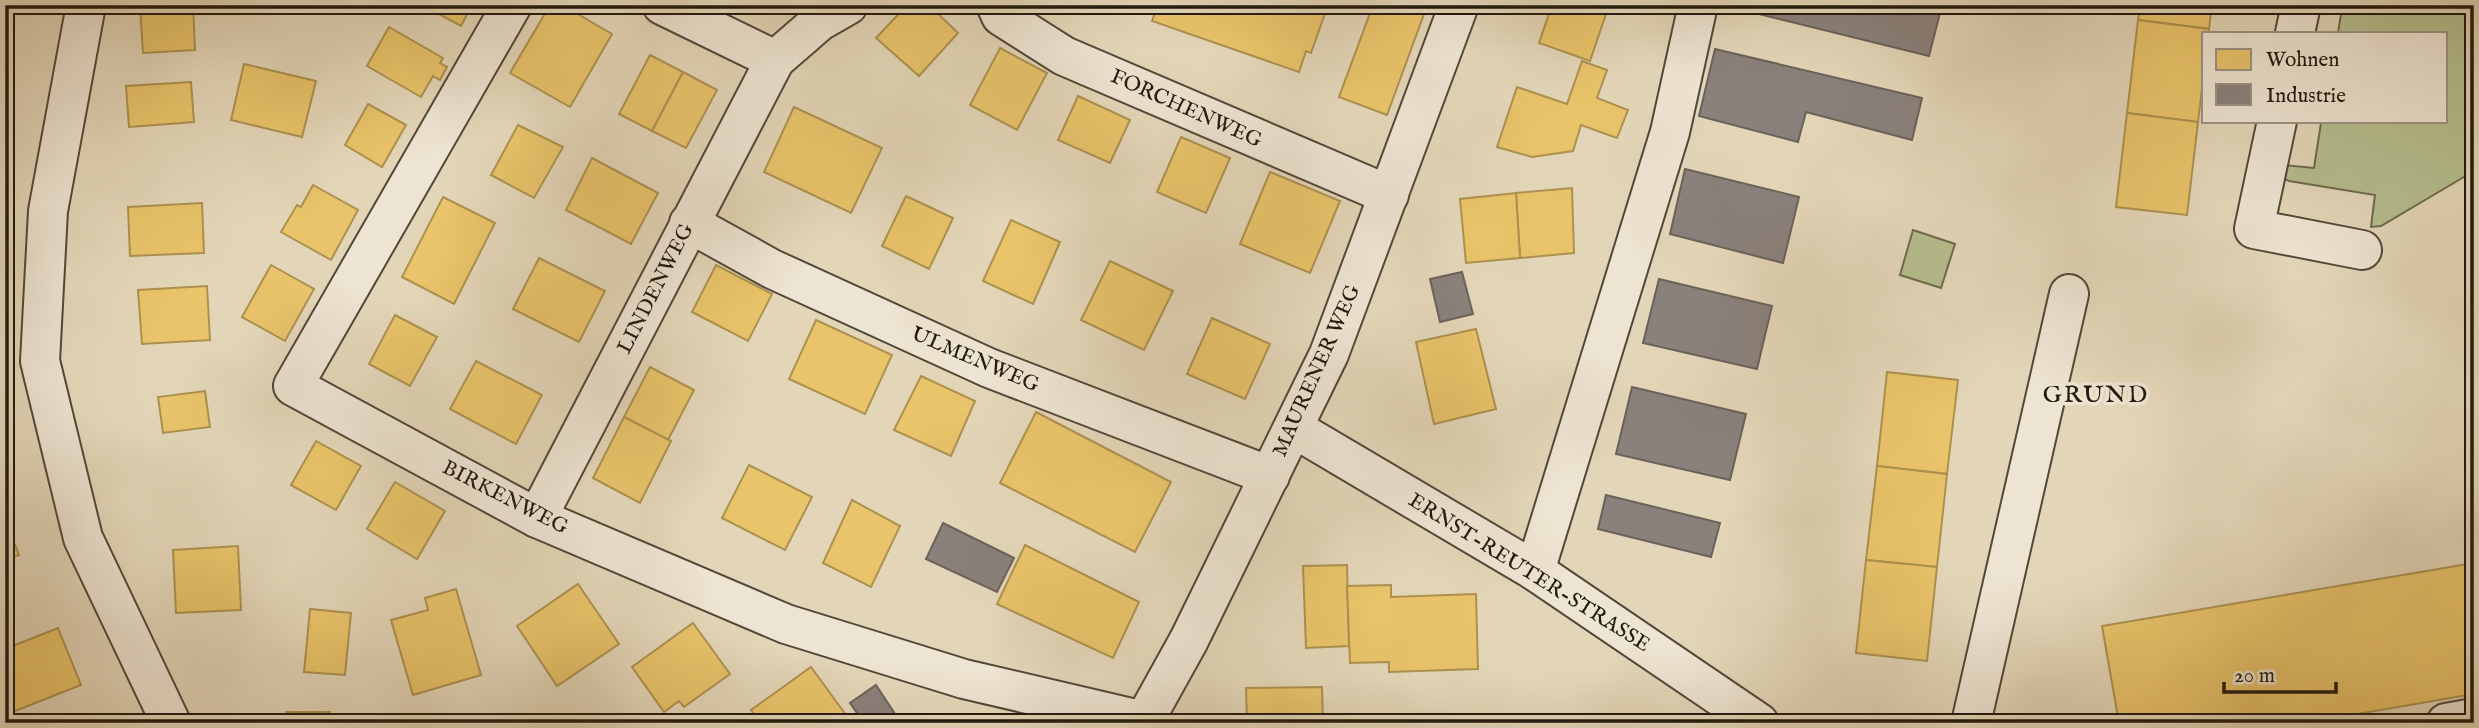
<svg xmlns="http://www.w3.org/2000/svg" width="2479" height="728" viewBox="0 0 2479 728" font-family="'IM FELL English',serif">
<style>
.green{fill:#b5bd8e;stroke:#6c6b4e;stroke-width:2}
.homes{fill:#e9c46a;stroke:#ad914f;stroke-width:2}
.industry{fill:#8a817c;stroke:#6b625b;stroke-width:2}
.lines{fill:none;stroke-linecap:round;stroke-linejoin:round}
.minor-casing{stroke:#524839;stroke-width:42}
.minor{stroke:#ede4d1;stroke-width:38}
.labels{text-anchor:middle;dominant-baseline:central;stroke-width:7;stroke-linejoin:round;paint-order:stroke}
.street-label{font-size:21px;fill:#22190f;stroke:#ede4d1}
.quarter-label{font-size:24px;letter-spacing:2px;fill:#22190f;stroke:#ede4d1}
</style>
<rect width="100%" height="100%" fill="#e3d6b8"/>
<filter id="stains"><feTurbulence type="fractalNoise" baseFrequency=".00286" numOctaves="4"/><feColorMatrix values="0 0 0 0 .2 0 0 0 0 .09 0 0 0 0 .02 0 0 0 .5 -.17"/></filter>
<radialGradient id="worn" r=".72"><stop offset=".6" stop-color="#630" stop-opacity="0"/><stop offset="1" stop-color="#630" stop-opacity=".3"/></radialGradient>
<g class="green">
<polygon points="2313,5 2474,5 2474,171 2381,226 2371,227 2375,195 2289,181 2281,177 2283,165 2314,168 2321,123 2308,121 2446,121 2446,33 2338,33 2341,14 2313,8"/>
<polygon points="1913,230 1955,244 1941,288 1900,275"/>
</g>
<g class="homes">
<polygon points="140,5 193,5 195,50 143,53"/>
<polygon points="277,5 294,5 290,12"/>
<polygon points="422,5 472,5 461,26"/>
<polygon points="550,5 562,5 612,34 570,107 510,73"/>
<polygon points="907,5 929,5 958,33 919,76 876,38"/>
<polygon points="1158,5 1328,5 1311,53 1306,51 1299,72 1152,21"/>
<polygon points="1373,5 1401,5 1424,14 1387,115 1339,97"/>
<polygon points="1401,5 1427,5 1424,14"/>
<polygon points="1552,5 1609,5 1590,61 1539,43"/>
<polygon points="2140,5 2212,5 2209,29 2138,20"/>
<polygon points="2138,20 2209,29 2209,33 2204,33 2204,73 2198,122 2127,113"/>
<polygon points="389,27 443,58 440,63 447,67 440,80 433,76 421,97 367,66"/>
<polygon points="1000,48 1047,73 1017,130 970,105"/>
<polygon points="650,55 683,72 652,131 619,114"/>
<polygon points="1582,61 1607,70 1597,98 1628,110 1617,138 1581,125 1573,151 1532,157 1497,147 1517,87 1567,104"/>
<polygon points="244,64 316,81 302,137 231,120"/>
<polygon points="683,72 717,90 686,148 652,131"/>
<polygon points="191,82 194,122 129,127 126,86"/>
<polygon points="1078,96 1130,120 1110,163 1058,140"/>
<polygon points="368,104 406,125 382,167 345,145"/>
<polygon points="794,107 882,148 851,213 764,172"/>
<polygon points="2127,113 2198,122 2187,215 2116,207"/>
<polygon points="518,125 563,147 534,198 491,175"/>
<polygon points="1181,137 1230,158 1206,213 1157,192"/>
<polygon points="592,158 658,193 631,244 566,210"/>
<polygon points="1270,172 1340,201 1310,273 1240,244"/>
<polygon points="313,185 358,210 331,260 281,232 297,205 301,207"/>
<polygon points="1572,188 1574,253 1520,258 1516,193"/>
<polygon points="1516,193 1520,258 1466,263 1460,199"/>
<polygon points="906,196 953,218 929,269 882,246"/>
<polygon points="443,197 495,223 454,304 402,277"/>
<polygon points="202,203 204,253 130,256 128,207"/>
<polygon points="1011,220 1060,242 1033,304 983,281"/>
<polygon points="539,258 605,291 579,342 513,309"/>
<polygon points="1110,261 1173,291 1144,350 1081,320"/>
<polygon points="271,265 314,289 285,341 242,317"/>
<polygon points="716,265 772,294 748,341 692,312"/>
<polygon points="207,286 210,340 142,344 138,290"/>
<polygon points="395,315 437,337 410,386 369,364"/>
<polygon points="1212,318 1270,344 1245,399 1187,374"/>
<polygon points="816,320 892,355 865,414 789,379"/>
<polygon points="1476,329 1496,409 1434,424 1416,342"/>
<polygon points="476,361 542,395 516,444 450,409"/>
<polygon points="650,367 694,390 668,440 624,417"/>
<polygon points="1887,372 1958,380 1947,474 1877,466"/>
<polygon points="921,376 975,401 951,456 894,430"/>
<polygon points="205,391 210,427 163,433 158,397"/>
<polygon points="1036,412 1171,482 1135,552 1000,483"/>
<polygon points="624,417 671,441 640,503 593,478"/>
<polygon points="316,441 361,466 336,510 291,485"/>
<polygon points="749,465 812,497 785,550 722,518"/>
<polygon points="1877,466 1947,474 1937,567 1866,560"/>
<polygon points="395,482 445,511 417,559 367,529"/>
<polygon points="852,500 900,526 871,587 823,563"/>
<polygon points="5,520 19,555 5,560"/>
<polygon points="1025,545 1139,602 1113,658 997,604"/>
<polygon points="238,546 241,610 176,613 173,550"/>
<polygon points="1866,560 1937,567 1927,661 1856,653"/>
<polygon points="2474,563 2474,694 2305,723 2119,723 2102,626"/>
<polygon points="1347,565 1349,646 1306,648 1303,566"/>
<polygon points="578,584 619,644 557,686 517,626"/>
<polygon points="1391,585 1391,597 1476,594 1478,669 1389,672 1389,662 1350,663 1347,586"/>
<polygon points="456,589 481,675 413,695 391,620 428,610 425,598"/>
<polygon points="310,609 351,613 345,675 304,672"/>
<polygon points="693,623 730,674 684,707 679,701 664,712 632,667"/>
<polygon points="58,628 81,685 5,715 5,649"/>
<polygon points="811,667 846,715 836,723 760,723 751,710"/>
<polygon points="1322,687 1323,723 1247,723 1246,688"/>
<polygon points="286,712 330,712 330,722 375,723 286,723"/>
</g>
<g class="industry">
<polygon points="1722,5 1942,5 1929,56"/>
<polygon points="1715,49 1922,98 1912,140 1806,112 1798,142 1699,116"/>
<polygon points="1685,169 1799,197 1783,263 1670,234"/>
<polygon points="1462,272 1473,314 1440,322 1430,279"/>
<polygon points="1659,279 1772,306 1757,369 1643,343"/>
<polygon points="1632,387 1746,414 1730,480 1616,454"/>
<polygon points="1606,495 1720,523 1711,557 1598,529"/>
<polygon points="943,523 1014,558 997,592 926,559"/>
<polygon points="876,685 901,723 864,723 850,703"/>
</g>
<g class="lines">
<g class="minor-casing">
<g id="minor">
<polyline points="86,5 48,211 40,361 83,538 171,723"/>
<polyline points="512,5 293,386 537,518 786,624 964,679 1144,721"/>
<polyline points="662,5 775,60"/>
<polyline points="996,5 1001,16 1064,56 1389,195"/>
<polyline points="2295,33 2301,5"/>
<polyline points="2277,121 2254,229 2362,250"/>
<polyline points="689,223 772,269 989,368 1270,476"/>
<polyline points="1295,429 1535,571 1759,723"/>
<polyline points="537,518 775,60 820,21 848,5"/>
<polyline points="1535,571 1670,132 1698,5"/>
<polyline points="1143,723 1189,640 1329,354 1459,5"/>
<polyline points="1971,723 2069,294"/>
<polyline points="2446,723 2474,718"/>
</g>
</g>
<use href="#minor" class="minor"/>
</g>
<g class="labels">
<g class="street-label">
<text transform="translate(1186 109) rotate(24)">FORCHENWEG</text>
<text transform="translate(656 289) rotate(-63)">LINDENWEG</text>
<text transform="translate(975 360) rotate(23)">ULMENWEG</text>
<text transform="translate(1317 371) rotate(-66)">MAURENER WEG</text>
<text transform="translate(505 498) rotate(27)">BIRKENWEG</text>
<text transform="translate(1529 573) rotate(32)">ERNST-REUTER-STRASSE</text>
</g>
<g class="quarter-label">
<text x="2096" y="395">GRUND</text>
</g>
</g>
<rect width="2479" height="728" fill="none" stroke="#e3d6b8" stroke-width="28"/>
<rect x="7" y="7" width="2465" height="714" fill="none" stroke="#22190f" stroke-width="3.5"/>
<rect x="14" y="14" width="2451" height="700" fill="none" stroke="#22190f" stroke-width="2"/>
<rect x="2202" y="32" width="245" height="91" fill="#ede4d1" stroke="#9c9383" stroke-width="2"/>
<rect x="2216" y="49" width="35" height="21" fill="#e9c46a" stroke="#9c9383" stroke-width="2"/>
<text x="2266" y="66" font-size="21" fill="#22190f">Wohnen</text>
<rect x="2216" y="84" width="35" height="21" fill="#8a817c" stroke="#9c9383" stroke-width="2"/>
<text x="2266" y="102" font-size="21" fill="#22190f">Industrie</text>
<path d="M2224 682v10h112v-10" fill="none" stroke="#22190f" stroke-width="3.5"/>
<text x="2234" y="682" font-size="21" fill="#22190f" stroke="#ede4d1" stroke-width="5" paint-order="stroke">20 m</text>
<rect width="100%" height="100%" filter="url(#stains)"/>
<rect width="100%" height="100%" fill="url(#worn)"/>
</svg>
